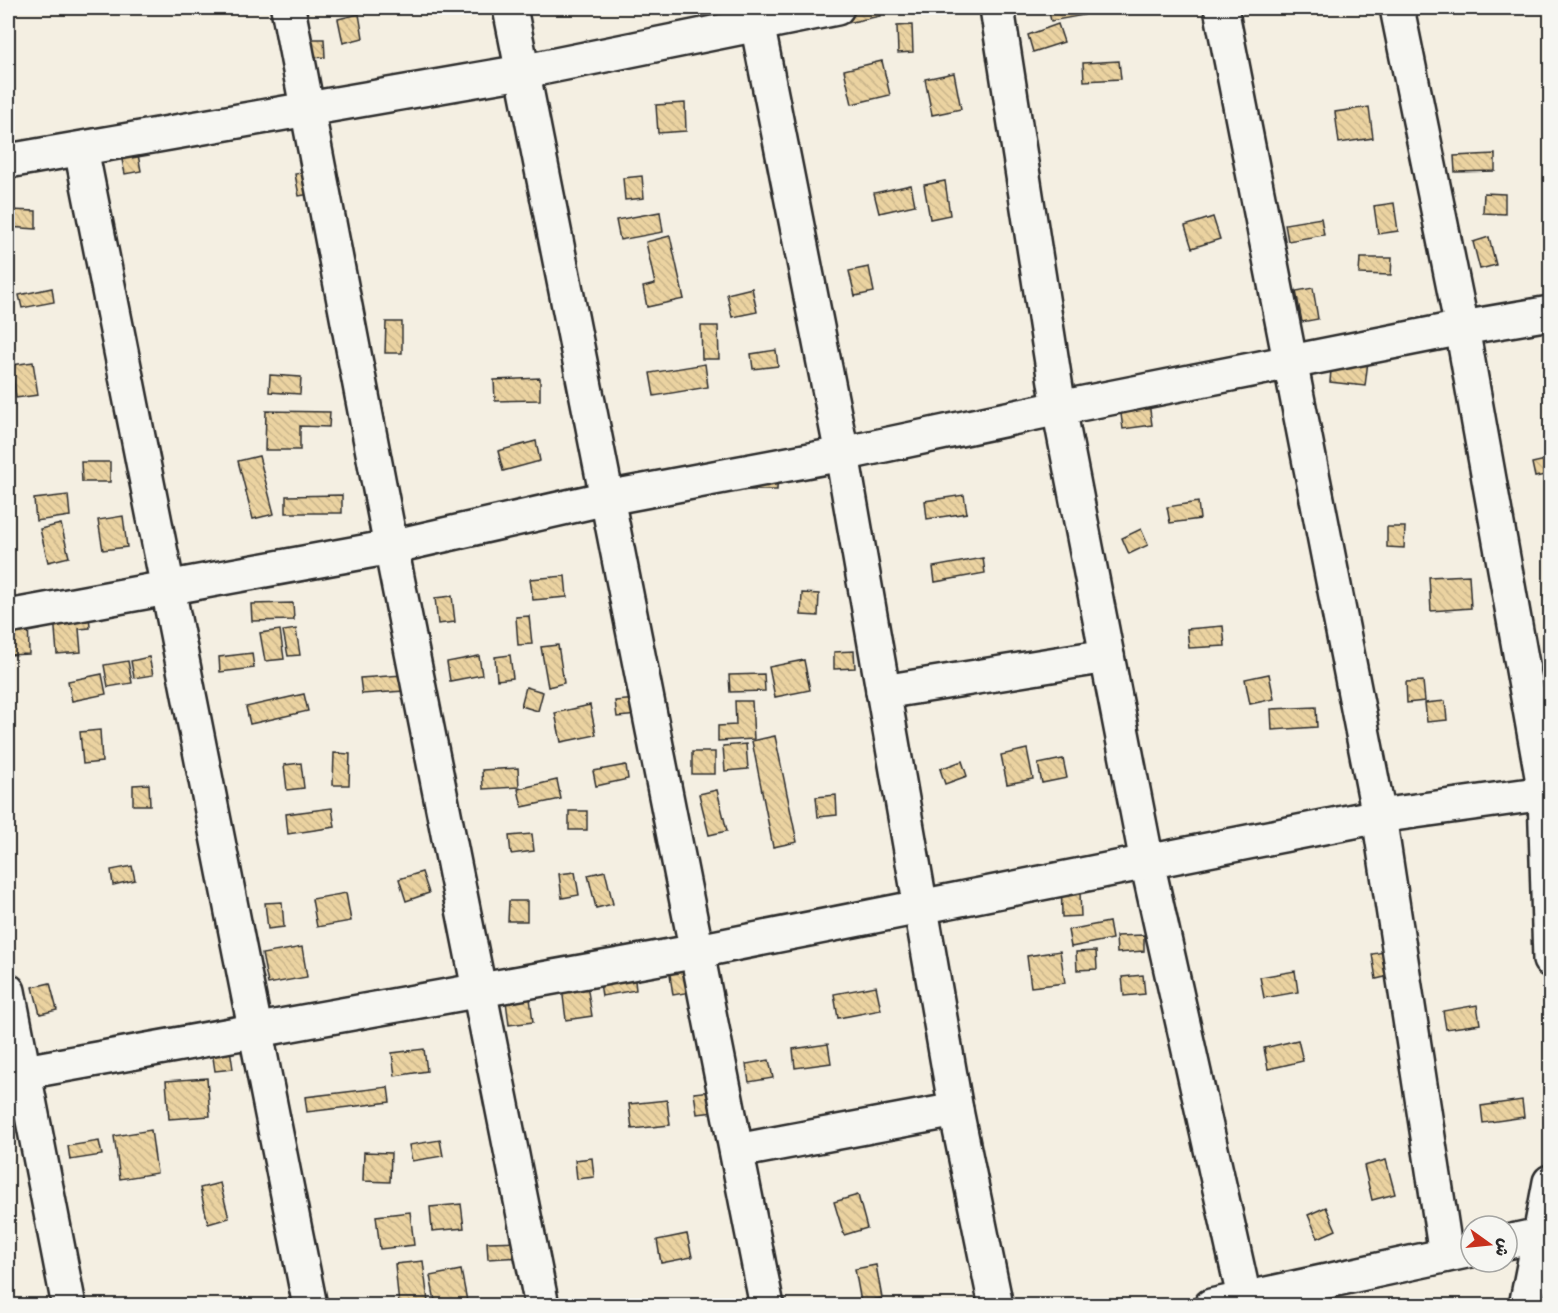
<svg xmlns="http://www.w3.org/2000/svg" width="1558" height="1313" viewBox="0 0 1558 1313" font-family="'Patrick Hand','Playpen Sans Arabic',sans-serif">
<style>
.building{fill:url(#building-back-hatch);stroke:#2b2b2b;stroke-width:1.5}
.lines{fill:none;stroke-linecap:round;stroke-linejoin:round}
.minor-casing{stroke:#2b2b2b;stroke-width:38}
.minor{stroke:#f6f6f2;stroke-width:33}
</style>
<defs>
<pattern id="building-back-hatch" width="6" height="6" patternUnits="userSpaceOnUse" patternTransform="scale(1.5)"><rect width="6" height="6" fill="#ebd3a1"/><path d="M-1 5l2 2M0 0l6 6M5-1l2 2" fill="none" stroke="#cab58b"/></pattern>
</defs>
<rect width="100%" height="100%" fill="#f4efe2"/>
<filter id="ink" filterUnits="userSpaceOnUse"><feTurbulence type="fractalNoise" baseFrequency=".0167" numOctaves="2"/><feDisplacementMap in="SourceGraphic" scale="12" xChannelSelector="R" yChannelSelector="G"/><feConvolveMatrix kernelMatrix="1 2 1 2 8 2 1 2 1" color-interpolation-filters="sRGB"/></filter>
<g filter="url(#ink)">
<g class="building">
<polygon points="843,8 878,8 880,16 847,23"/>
<polygon points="1048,8 1083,8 1084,15 1051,21"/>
<polygon points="359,14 363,38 343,43 338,19"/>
<polygon points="1058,24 1064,42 1033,52 1028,35"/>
<polygon points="912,25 913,52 898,53 897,26"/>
<polygon points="310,39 324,39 325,57 311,58"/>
<polygon points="882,61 890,95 852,104 844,70"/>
<polygon points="1119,61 1121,79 1084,81 1083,63"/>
<polygon points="954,73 961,109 932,115 925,79"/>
<polygon points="685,103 686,131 658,133 656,105"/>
<polygon points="1369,107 1373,138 1339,143 1335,112"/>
<polygon points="135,138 141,171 125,174 118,141"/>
<polygon points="1495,154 1495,171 1455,172 1454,156"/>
<polygon points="313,171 317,193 299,196 295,174"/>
<polygon points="642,176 644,198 625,200 623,178"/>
<polygon points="945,181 950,215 930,219 924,185"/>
<polygon points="911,185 915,205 879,213 874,193"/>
<polygon points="1484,193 1505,194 1505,214 1483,213"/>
<polygon points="1394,203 1398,231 1378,234 1374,206"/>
<polygon points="8,210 36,211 36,229 8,227"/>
<polygon points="660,212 663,232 620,240 616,220"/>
<polygon points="1213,217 1220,239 1192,248 1185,226"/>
<polygon points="1321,218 1324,235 1288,241 1285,224"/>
<polygon points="670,236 684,299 647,307 643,287 655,284 646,242"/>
<polygon points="1489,237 1496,265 1480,269 1473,242"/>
<polygon points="1360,258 1392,258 1391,275 1359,274"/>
<polygon points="869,267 874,292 855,296 849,271"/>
<polygon points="52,288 54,302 22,308 19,295"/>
<polygon points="752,288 757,312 732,317 727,294"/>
<polygon points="1313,288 1318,319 1302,322 1296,291"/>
<polygon points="386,322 402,322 402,353 385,353"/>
<polygon points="701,326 718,326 719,359 702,359"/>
<polygon points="776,350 778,366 753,369 751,354"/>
<polygon points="1332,358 1368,361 1365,386 1330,382"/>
<polygon points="33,362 38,395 16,398 12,365"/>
<polygon points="705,364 708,387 654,396 650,373"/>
<polygon points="270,375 301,377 300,394 269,392"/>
<polygon points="540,378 540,400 495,401 494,380"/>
<polygon points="1148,395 1152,425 1123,429 1119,399"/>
<polygon points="266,411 330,412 329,427 300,426 300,450 265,450"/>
<polygon points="536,441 540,461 503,471 498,451"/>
<polygon points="259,456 274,514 253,519 238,461"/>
<polygon points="1550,459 1550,474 1535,477 1532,463"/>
<polygon points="81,462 110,462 110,482 82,482"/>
<polygon points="778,466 777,490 743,490 743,467"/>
<polygon points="68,495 70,516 36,521 34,499"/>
<polygon points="342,495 342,513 286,513 286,496"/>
<polygon points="964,495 967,513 927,519 925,501"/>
<polygon points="1198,502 1200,519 1170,523 1167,507"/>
<polygon points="123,516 127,547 103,550 98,520"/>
<polygon points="61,524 69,557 48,562 40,529"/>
<polygon points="1387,527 1405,527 1404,548 1387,547"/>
<polygon points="1141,529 1148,545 1129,554 1122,538"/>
<polygon points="983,558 985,573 935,582 933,567"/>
<polygon points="1469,575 1471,608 1431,611 1429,577"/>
<polygon points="565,576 567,597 533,600 530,579"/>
<polygon points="802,593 819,594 818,616 801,615"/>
<polygon points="452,596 455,622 438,624 435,598"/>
<polygon points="88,600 90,628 79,629 81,652 57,654 53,603"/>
<polygon points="293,603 294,620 252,621 251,604"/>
<polygon points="28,615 29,654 8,655 8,616"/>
<polygon points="529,616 532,644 518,645 516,617"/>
<polygon points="1223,626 1225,646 1189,648 1187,629"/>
<polygon points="296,629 300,655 288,656 283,631"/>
<polygon points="280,630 284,659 265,661 260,633"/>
<polygon points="558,645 564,683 548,687 541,647"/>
<polygon points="854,651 855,668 834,669 834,652"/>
<polygon points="252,653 254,668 220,672 219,657"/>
<polygon points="510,655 513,678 497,680 495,657"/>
<polygon points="479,656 482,675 450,681 447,662"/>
<polygon points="149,657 153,675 134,678 131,661"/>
<polygon points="804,660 810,690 775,697 769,667"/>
<polygon points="128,661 132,683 108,687 104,665"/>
<polygon points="102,674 106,694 72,701 68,681"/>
<polygon points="764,674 765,691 730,692 729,675"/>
<polygon points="1269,674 1274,699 1250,704 1245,679"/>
<polygon points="403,675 404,691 362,694 360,678"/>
<polygon points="1423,681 1425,701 1407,703 1406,682"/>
<polygon points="526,687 543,692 538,711 521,706"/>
<polygon points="304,694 308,711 250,724 246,707"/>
<polygon points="638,699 639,715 617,717 615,701"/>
<polygon points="735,701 752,701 754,739 718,741 718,726 736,725"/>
<polygon points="1445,701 1447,720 1427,722 1425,703"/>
<polygon points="590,705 596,735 561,742 555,713"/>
<polygon points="1316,707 1317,727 1272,730 1271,709"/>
<polygon points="100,730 102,762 83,764 80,732"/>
<polygon points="775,736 797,842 773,847 752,741"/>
<polygon points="746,744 748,769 725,771 723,746"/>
<polygon points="1027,749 1033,779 1007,784 1001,755"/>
<rect x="692" y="752" width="23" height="22"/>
<polygon points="334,753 350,754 349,785 333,785"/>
<polygon points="1063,759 1067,778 1042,783 1038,764"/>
<polygon points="962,761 967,776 945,784 940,769"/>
<polygon points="301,763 304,788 287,790 284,765"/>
<polygon points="626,765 628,779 596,786 593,771"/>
<polygon points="518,768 519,787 483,789 482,770"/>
<polygon points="557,780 561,799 522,807 518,789"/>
<polygon points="149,784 150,805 133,805 133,785"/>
<polygon points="717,790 727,831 709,835 699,794"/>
<polygon points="836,795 837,815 818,817 816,797"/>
<polygon points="332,808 335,827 288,834 286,814"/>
<rect x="569" y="811" width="18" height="19"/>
<polygon points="532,834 534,851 511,854 509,836"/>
<polygon points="132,866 135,880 113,885 111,870"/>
<polygon points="1079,870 1081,916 1062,917 1061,871"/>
<polygon points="605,871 613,904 596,908 588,875"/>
<polygon points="422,872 429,893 406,901 399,879"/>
<polygon points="575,872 579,895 562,898 559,874"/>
<polygon points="346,893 351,921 317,927 312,899"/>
<polygon points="509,901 527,901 527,921 508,921"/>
<polygon points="282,902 284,927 268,929 265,903"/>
<polygon points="1109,922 1112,939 1071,947 1068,930"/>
<polygon points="1144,935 1144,951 1117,953 1116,936"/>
<polygon points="302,947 307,977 268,984 262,954"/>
<polygon points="1060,951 1065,983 1031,987 1027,956"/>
<polygon points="1096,951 1097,969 1077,970 1076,952"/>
<polygon points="1390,951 1394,975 1376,979 1372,954"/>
<polygon points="686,959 691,992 673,995 668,962"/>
<polygon points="1295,971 1298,992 1264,998 1260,977"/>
<polygon points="634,972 636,990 602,996 599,977"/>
<polygon points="1143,975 1145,994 1124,996 1122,977"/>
<polygon points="50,983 57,1010 40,1014 33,987"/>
<polygon points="587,985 592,1016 566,1020 562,988"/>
<polygon points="876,986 881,1010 838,1018 834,994"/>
<polygon points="529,990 533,1022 509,1025 505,993"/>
<polygon points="1477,1005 1480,1024 1446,1029 1443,1011"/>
<polygon points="1298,1040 1303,1061 1268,1069 1264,1048"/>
<polygon points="229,1042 233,1069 215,1071 211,1044"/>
<polygon points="828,1044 831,1063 795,1068 793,1049"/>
<polygon points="424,1049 427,1071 395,1076 392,1053"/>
<polygon points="769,1060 773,1078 749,1082 746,1064"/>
<polygon points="207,1078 210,1116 169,1119 166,1081"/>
<polygon points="388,1087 390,1102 307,1112 305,1097"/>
<polygon points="712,1091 715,1112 697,1114 694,1093"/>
<polygon points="667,1100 670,1125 632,1129 629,1104"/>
<polygon points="1522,1100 1524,1117 1483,1123 1481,1106"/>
<polygon points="151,1130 157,1173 120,1179 114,1136"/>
<rect x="8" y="1132" width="4" height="20"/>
<polygon points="440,1140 443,1156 412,1161 409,1145"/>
<polygon points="99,1141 102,1155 70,1160 68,1146"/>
<polygon points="364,1152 391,1153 390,1182 363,1181"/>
<polygon points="592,1158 594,1177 577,1179 575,1160"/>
<polygon points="1386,1160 1395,1194 1372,1200 1364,1166"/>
<polygon points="220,1183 229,1218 208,1224 200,1188"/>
<polygon points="858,1195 867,1228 844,1235 834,1202"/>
<polygon points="461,1204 464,1228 432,1231 430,1207"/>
<polygon points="1326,1207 1336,1230 1318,1238 1308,1215"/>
<polygon points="410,1212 414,1245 380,1249 376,1216"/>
<polygon points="687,1234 692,1257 661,1263 657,1240"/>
<polygon points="522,1241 523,1257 488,1259 487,1242"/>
<polygon points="423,1261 428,1302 399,1305 395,1264"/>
<polygon points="876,1265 882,1298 861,1302 855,1269"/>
<polygon points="461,1270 467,1301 448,1306 436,1306 430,1276"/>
</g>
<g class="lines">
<g class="minor-casing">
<g id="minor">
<polyline points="288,8 391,547 542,1306"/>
<polyline points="510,8 767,1306"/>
<polyline points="754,8 842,454 956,1110 996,1306"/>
<polyline points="997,8 1059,408 1147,862 1246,1306"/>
<polyline points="1221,8 1379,816 1446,1255"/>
<polyline points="1397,8 1462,328 1545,793 1550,960"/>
<polyline points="81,149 310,1306"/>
<polyline points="8,161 521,72 837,8"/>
<polyline points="8,617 391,547 607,498 842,454 1059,408 1462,328 1550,313"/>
<polyline points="883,692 1107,656"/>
<polyline points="8,991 69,1306"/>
<polyline points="8,1075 698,951 1379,816 1545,793 1550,779"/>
<polyline points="737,1151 956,1110"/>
<polyline points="1507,1242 1540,1235 1550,1182"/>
<polyline points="1211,1306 1471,1250"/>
<polyline points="1526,1306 1540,1235"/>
</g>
</g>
<use href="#minor" class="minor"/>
</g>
</g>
<rect width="1558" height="1313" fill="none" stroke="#f6f6f2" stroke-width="30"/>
<rect x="15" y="15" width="1528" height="1283" fill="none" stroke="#2b2b2b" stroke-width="2" filter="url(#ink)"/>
<g transform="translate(1489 1244) rotate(105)"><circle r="28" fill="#f6f6f2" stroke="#a5a5a2" stroke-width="1.5"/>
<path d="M0-4.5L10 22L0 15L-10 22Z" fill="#c8321e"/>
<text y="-9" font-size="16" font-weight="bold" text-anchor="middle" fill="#2b2b2b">ش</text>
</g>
</svg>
